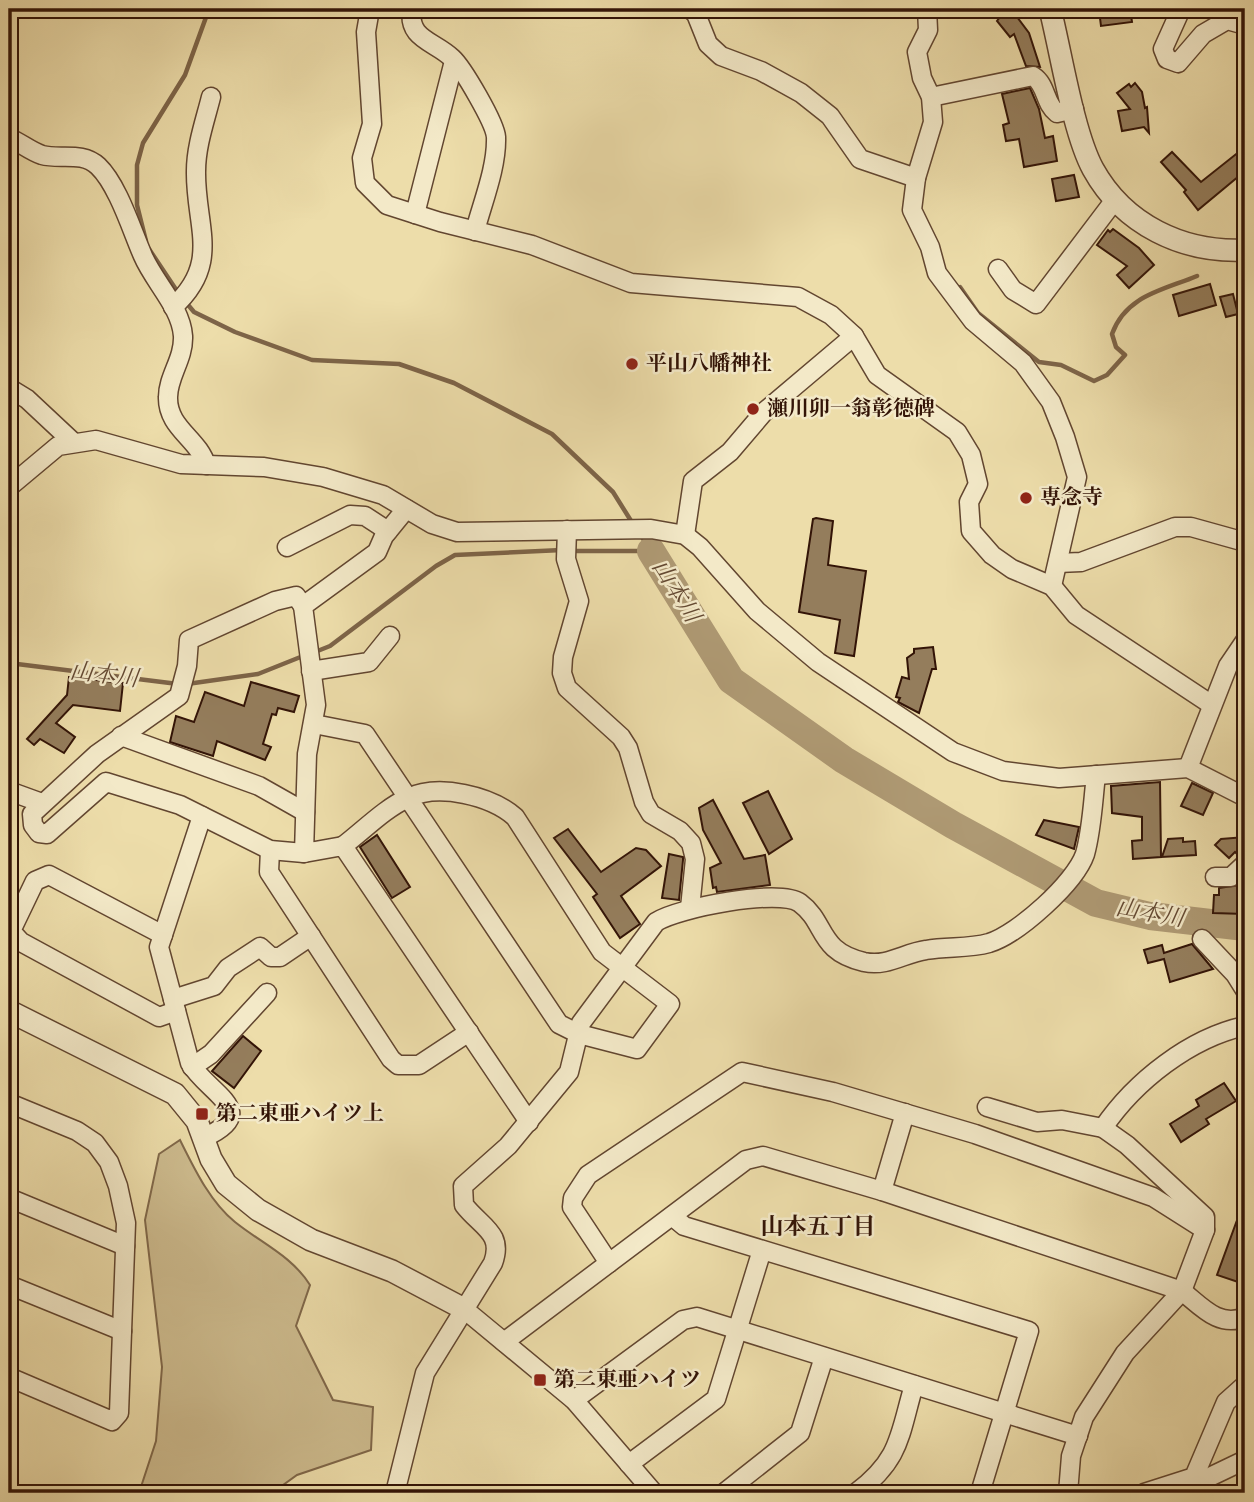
<svg xmlns="http://www.w3.org/2000/svg" width="1254" height="1502" viewBox="0 0 1254 1502" font-family="'Libre Bodoni','Noto Serif JP',serif">
<style>
.green{fill:#cdbb8e;stroke:#80684a;stroke-width:2}
.lines{fill:none;stroke-linecap:round;stroke-linejoin:round}
.stream{stroke:#7d6448;stroke-width:4.5}
.river{stroke:#ae9973;stroke-width:28}
.building{fill:#947d5c;stroke:#331407;stroke-width:2}
.minor-casing{stroke:#624630;stroke-width:21}
.tertiary-casing{stroke:#624630;stroke-width:24}
.minor{stroke:#f3e9c8;stroke-width:18}
.tertiary{stroke:#f3e9c8;stroke-width:21}
.poi-dot{fill:#8f2418;stroke:#f3e9c8;stroke-width:2.5}
.labels{text-anchor:middle;dominant-baseline:central;stroke-width:5;stroke-linejoin:round;paint-order:stroke}
.poi-label{font-size:21px;font-weight:bold;fill:#331407;stroke:#f3e9c8;text-anchor:start}
.water-label{font-size:23px;font-style:italic;fill:#644932;stroke:#f3e9c8}
.neighbourhood-label{font-size:23px;font-weight:bold;fill:#331407;stroke:#f3e9c8}
</style>
<rect width="100%" height="100%" fill="#edddaa"/>
<filter id="stains"><feTurbulence type="fractalNoise" baseFrequency=".00286" numOctaves="4"/><feColorMatrix values="0 0 0 0 .2 0 0 0 0 .09 0 0 0 0 .02 0 0 0 .5 -.17"/></filter>
<radialGradient id="worn" r=".72"><stop offset=".6" stop-color="#630" stop-opacity="0"/><stop offset="1" stop-color="#630" stop-opacity=".3"/></radialGradient>
<path class="green" d="M 180,1140 C 194,1168 210,1202 235,1222 C 261,1243 292,1256 310,1285 L 296,1326 L 333,1400 L 373,1407 L 371,1450 L 297,1475 L 272,1493 L 139,1493 L 156,1441 L 162,1367 L 145,1220 L 159,1154 Z"/>
<g class="lines">
<g class="stream">
<polyline points="146,241 137,205 137,165 143,143 185,75 209,9"/>
<polyline points="149,249 179,294"/>
<path d="M 960,287 L 978,313 L 1039,362 L 1061,365 L 1094,381 L 1107,375 L 1125,355 L 1116,347 L 1112,334 C 1126,295 1164,290 1197,276"/>
<polyline points="184,300 194,312 235,332 312,360 399,364 454,383 552,434 613,492 633,524"/>
<polyline points="640,534 651,551"/>
<polyline points="571,551 651,551"/>
<polyline points="315,652 330,646 436,566 455,555 562,550"/>
<polyline points="9,663 178,684"/>
<polyline points="187,684 258,674 303,656"/>
</g>
<polyline class="river" points="651,551 731,680 844,760 953,825 1096,903 1150,916 1245,927"/>
</g>
<g class="building">
<polygon points="1006,9 1011,9 1029,33 1040,67 1026,66 1014,34 1010,37 997,21"/>
<polygon points="1130,9 1132,22 1101,26 1099,10"/>
<polygon points="1135,83 1142,92 1145,108 1147,107 1149,133 1144,127 1122,131 1118,111 1130,109 1117,93 1129,84 1131,87"/>
<polygon points="1030,88 1039,109 1045,138 1053,136 1057,161 1024,167 1019,139 1006,141 1003,125 1009,123 1002,94"/>
<polygon points="1245,147 1245,171 1198,210 1184,192 1186,190 1161,162 1172,152 1201,182"/>
<polygon points="1074,175 1079,197 1056,201 1052,179"/>
<polygon points="1113,229 1139,248 1154,265 1129,288 1117,275 1127,266 1097,245 1108,230 1110,232"/>
<polygon points="1210,284 1216,305 1179,316 1173,295"/>
<polygon points="1233,294 1238,314 1226,317 1220,297"/>
<polygon points="816,518 833,521 828,565 866,571 854,656 835,653 840,620 799,612 813,519"/>
<polygon points="933,647 936,669 932,669 919,713 898,702 900,698 896,697 902,677 909,679 907,658 914,653 914,649"/>
<polygon points="69,677 123,683 120,711 73,705 56,723 75,737 64,753 40,739 34,745 27,739 67,695"/>
<polygon points="251,682 299,696 294,712 278,708 276,715 272,714 263,744 271,747 265,760 217,741 213,756 170,742 176,716 194,722 205,692 244,706"/>
<polygon points="1160,782 1161,857 1133,859 1132,841 1142,840 1142,817 1112,813 1111,786"/>
<polygon points="1192,783 1213,793 1203,815 1181,806"/>
<polygon points="768,791 792,839 769,854 743,803"/>
<polygon points="713,800 744,859 765,855 770,885 717,892 716,887 713,888 710,868 721,863 703,830 699,808"/>
<polygon points="1044,820 1079,827 1074,849 1036,835"/>
<polygon points="568,829 601,872 636,848 646,850 661,866 621,896 640,924 620,938 593,897 597,894 554,838"/>
<polygon points="377,835 410,887 392,898 360,847"/>
<polygon points="1245,837 1245,853 1238,855 1235,852 1229,858 1215,845 1221,839"/>
<polygon points="1183,838 1183,842 1195,841 1196,855 1162,857 1168,839"/>
<polygon points="669,854 683,857 683,860 679,900 662,898"/>
<polygon points="1239,885 1245,886 1245,914 1213,913 1214,895 1219,895 1219,888"/>
<polygon points="1192,944 1213,969 1170,982 1164,959 1148,963 1144,950 1162,945 1164,953"/>
<polygon points="243,1036 261,1051 234,1088 212,1071"/>
<polygon points="1224,1083 1236,1101 1206,1119 1209,1124 1181,1142 1170,1124 1199,1106 1196,1100"/>
<polygon points="1244,1201 1245,1271 1241,1283 1217,1275"/>
</g>
<g class="lines">
<g class="minor-casing">
<g id="minor">
<polyline points="370,9 366,32 372,124 362,158 365,183 387,205 440,222 532,245 631,283 798,297 831,315 854,336 877,375 957,432 971,455 978,484 969,502 971,531 992,555 1012,569 1052,586 1076,615 1212,705"/>
<path d="M 412,9 C 407,39 434,41 452,58 C 463,68 495,123 496,137 C 497,167 483,201 475,231"/>
<polyline points="690,9 696,14 708,44 721,56 761,71 801,93 830,116 860,159 916,178"/>
<polyline points="927,9 928,30 917,52 922,78 931,97 933,122 916,178 912,210 930,247 937,273 973,321 1023,363 1051,402 1065,437 1077,477 1052,586"/>
<polyline points="1181,9 1163,49 1167,59 1178,63 1203,34 1227,20 1245,25"/>
<path d="M 931,97 L 1033,76 C 1047,85 1044,103 1057,113 L 1074,109"/>
<path d="M 9,138 C 20,142 30,151 42,155 C 60,160 82,151 98,166 C 118,185 132,231 143,256 C 154,282 181,307 183,336 C 184,359 168,376 168,397 C 167,428 199,439 206,465"/>
<polyline points="415,214 454,61"/>
<polyline points="998,269 1013,290 1036,304 1114,201"/>
<path d="M 173,307 C 222,263 195,226 196,171 C 196,146 205,121 211,97"/>
<polyline points="9,388 27,399 73,442"/>
<polyline points="9,487 58,446 96,440 181,464 264,467 323,477 383,495 432,524 457,532 651,529 685,535 700,547 757,611 818,662 953,752 1003,771 1059,778 1188,768 1245,797"/>
<polyline points="406,509 384,536 377,552 303,606 316,705 307,754 304,853 343,846 529,1122"/>
<polyline points="567,530 566,559 579,601 563,657 562,673 567,688 621,737 628,748 644,802 651,814 680,831 691,843 695,859 690,908"/>
<polyline points="685,535 693,481 730,452 764,412 854,336"/>
<polyline points="287,547 350,515 365,516 388,531"/>
<polyline points="1058,563 1081,562 1175,527 1191,527 1245,542"/>
<polyline points="303,606 296,596 275,601 189,640 187,666 179,696 97,754 32,814 33,825 39,833 47,834 106,782 180,805 270,850 304,853"/>
<polyline points="311,671 369,662 390,636"/>
<path d="M 314,724 L 365,734 L 408,798 L 559,1024 L 579,1034 L 637,1049 L 670,1004 L 602,952 L 515,817 C 491,796 439,783 408,798 C 385,808 363,831 343,846"/>
<polyline points="121,736 259,786 305,812"/>
<polyline points="1188,768 1228,666 1245,641"/>
<polyline points="9,791 42,803"/>
<path d="M 202,816 L 159,947 L 190,1063 C 208,1094 263,1112 203,1138"/>
<polyline points="270,850 269,872 391,1059 398,1065 419,1065 469,1032"/>
<polyline points="1215,877 1231,877 1245,864"/>
<polyline points="163,935 49,875 35,881 11,931 21,942 159,1017 176,1011"/>
<polyline points="1202,939 1235,974 1245,990"/>
<polyline points="173,999 214,986 228,968 260,947 271,957 280,957 311,936"/>
<polyline points="192,1067 211,1054 267,993"/>
<polyline points="9,1103 77,1131 95,1143 109,1162 118,1186 126,1223 119,1413 112,1421 9,1377"/>
<polyline points="987,1107 1037,1122 1062,1120 1103,1128 1127,1145 1205,1217 1205,1230 1182,1291 1125,1353 1084,1417 1071,1456 1068,1493"/>
<path d="M 1103,1128 C 1135,1081 1190,1038 1245,1026"/>
<polyline points="882,1191 905,1113"/>
<polyline points="9,1198 125,1246"/>
<polyline points="672,1216 684,1226 1029,1331 980,1493"/>
<polyline points="609,1263 572,1207 573,1198 588,1175 742,1072 833,1092 975,1134 1153,1197 1205,1230"/>
<polyline points="9,1285 122,1331"/>
<polyline points="464,1309 574,1400 654,1493"/>
<path d="M 504,1342 L 746,1160 L 763,1156 L 882,1191 L 1182,1291 C 1202,1307 1219,1328 1245,1317"/>
<polyline points="574,1400 683,1320 697,1317 1078,1436"/>
<polyline points="629,1464 716,1399 762,1250"/>
<polyline points="1197,1483 1245,1460"/>
<path d="M 395,1493 L 425,1373 L 493,1263 C 504,1233 481,1227 464,1205 L 463,1186 L 508,1146 L 569,1072 L 581,1023 L 656,922 C 677,908 780,888 800,903 C 827,923 817,951 864,962 C 888,967 904,953 926,950 C 948,946 968,949 989,943 C 1018,934 1075,883 1085,854 C 1092,829 1093,800 1096,775"/>
<polyline points="724,1493 800,1433 824,1357"/>
<path d="M 856,1493 C 901,1459 899,1436 914,1385"/>
<polyline points="1144,1493 1194,1477 1226,1402 1245,1385"/>
</g>
</g>
<g class="tertiary-casing">
<g id="tertiary">
<path d="M 1050,9 C 1061,52 1073,132 1093,169 C 1124,225 1183,253 1245,250"/>
<polyline points="9,1011 175,1094 197,1121 211,1159 226,1184 258,1210 311,1240 392,1271 464,1309"/>
</g>
</g>
<use href="#minor" class="minor"/>
<use href="#tertiary" class="tertiary"/>
</g>
<g class="poi-dot">
<circle cx="632" cy="364" r="7"/>
<circle cx="753" cy="409" r="7"/>
<circle cx="1026" cy="498" r="7"/>
<rect x="195" y="1107" width="14" height="14" rx="3.5"/>
<rect x="533" y="1373" width="14" height="14" rx="3.5"/>
</g>
<g class="labels">
<g class="poi-label">
<text x="646" y="364">平山八幡神社</text>
<text x="767" y="409">瀬川卯一翁彰徳碑</text>
<text x="1040" y="498">専念寺</text>
<text x="216" y="1114">第二東亜ハイツ上</text>
<text x="554" y="1380">第二東亜ハイツ</text>
</g>
<g class="water-label">
<text transform="translate(676 591) rotate(58)">山本川</text>
<text transform="translate(104 675) rotate(7)">山本川</text>
<text transform="translate(1150 913) rotate(10)">山本川</text>
</g>
<g class="neighbourhood-label">
<text x="818" y="1227">山本五丁目</text>
</g>
</g>
<rect width="1254" height="1502" fill="none" stroke="#edddaa" stroke-width="35"/>
<rect x="10" y="10" width="1233" height="1481" fill="none" stroke="#331407" stroke-width="3.5"/>
<rect x="18" y="18" width="1219" height="1467" fill="none" stroke="#331407" stroke-width="2"/>
<rect width="100%" height="100%" filter="url(#stains)"/>
<rect width="100%" height="100%" fill="url(#worn)"/>
</svg>
